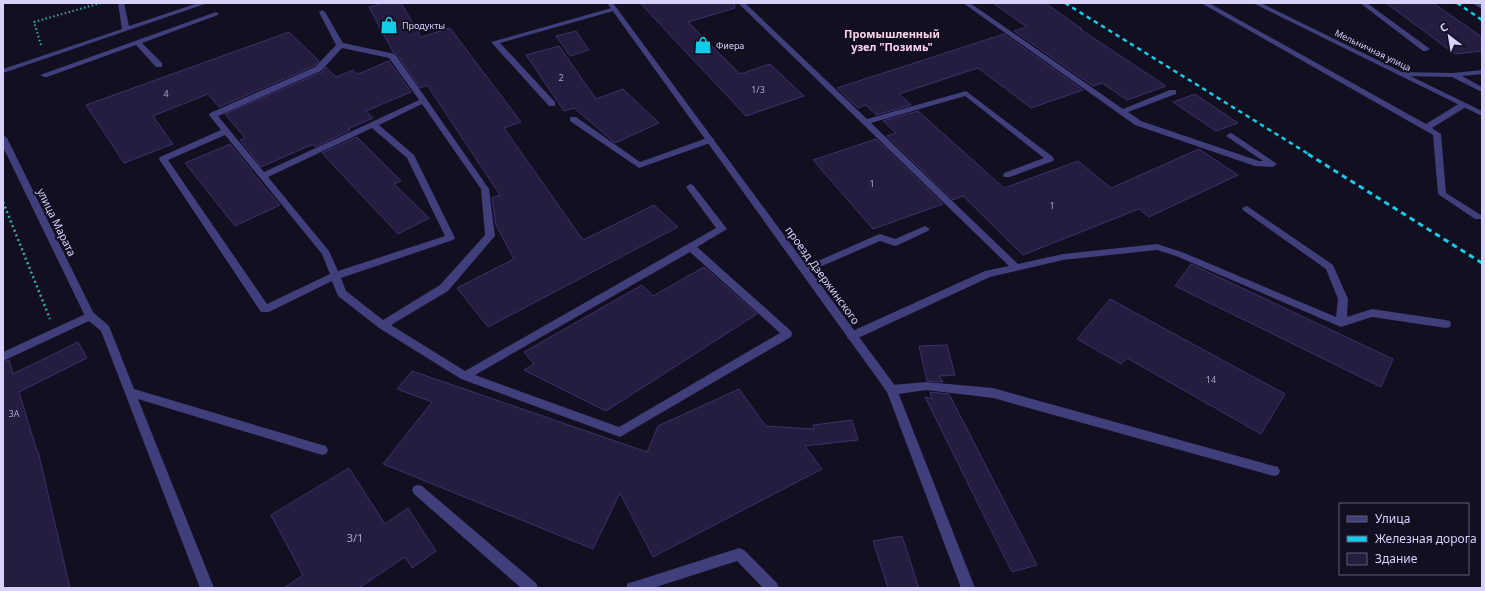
<svg xmlns="http://www.w3.org/2000/svg" width="1485" height="591" viewBox="0 0 1485 591" font-family="'Noto Sans',sans-serif">
<style>
.building{fill:#251d40;stroke:#3d306a}
.lines{fill:none;stroke-linecap:round;stroke-linejoin:round}
.path-far1{stroke:#38aaa6;stroke-width:2;stroke-dasharray:1.5 2.5;stroke-linecap:butt}
.path{stroke:#38aaa6;stroke-width:2.5;stroke-dasharray:2 3;stroke-linecap:butt}
.service{fill:#413e7c;fill-rule:evenodd}
.minor{fill:#413e7c;fill-rule:evenodd}
.rail-far1{stroke:#12cde7;stroke-width:2.5;stroke-dasharray:4.5 4;stroke-linecap:butt}
.rail{stroke:#12cde7;stroke-width:3;stroke-dasharray:5.5 4.5;stroke-linecap:butt}
.labels{text-anchor:middle;dominant-baseline:central;stroke-width:4;stroke-linejoin:round;paint-order:stroke}
.far-poi-label{font-size:9px;fill:#d8d2fb;stroke:#120f21;text-anchor:start}
.far-street-label{font-size:9px;fill:#d8d2fb;stroke:#120f21}
.number-label{font-size:9px;fill:#aba5cc}
.far-quarter-label{font-size:11px;font-weight:bold;fill:#fcd4ec;stroke:#120f21}
.street-label{font-size:11px;fill:#d8d2fb;stroke:#120f21}
.near-number-label{font-size:11px;fill:#aba5cc}
</style>
<rect width="100%" height="100%" fill="#120f21"/>
<g class="building">
<polygon points="384,3 401,3 421,37 450,28 521,122 504,128 583,240 654,205 678,227 488,327 457,288 514,259 496,225 492,198 500,195 427,85 420,88 396,53 393,52 369,7"/>
<polygon points="640,3 734,3 735,8 688,22 740,74 770,64 804,96 746,116"/>
<polygon points="993,3 1045,3 1082,29 1080,29 1166,86 1127,100 1102,83 1093,86 1014,31 1027,27"/>
<polygon points="1386,3 1433,3 1482,37 1482,51 1455,54"/>
<polygon points="576,31 589,50 570,56 556,36"/>
<polygon points="289,32 319,61 314,66 219,107 208,94 153,116 173,144 124,163 86,105"/>
<polygon points="1004,34 1083,90 1031,108 978,68 899,94 911,105 876,115 866,105 858,108 837,88"/>
<polygon points="559,46 596,99 623,89 659,123 615,143 574,108 564,111 526,55"/>
<polygon points="389,61 411,92 366,111 373,118 348,129 350,130 315,147 313,144 261,167 240,140 245,138 225,114 322,72 326,67 336,77 353,70 358,74"/>
<polygon points="1195,94 1238,123 1216,131 1173,102"/>
<polygon points="918,111 1004,188 1078,161 1111,188 1199,149 1238,175 1149,217 1139,209 1023,255 963,196 953,200 887,136 896,133 883,121"/>
<polygon points="357,137 401,181 394,184 429,218 398,234 322,153"/>
<polygon points="876,139 943,204 873,229 813,160"/>
<polygon points="230,144 252,171 251,171 280,205 235,226 185,163"/>
<polygon points="1191,264 1393,359 1381,387 1175,286"/>
<polygon points="704,267 757,314 606,411 524,370 534,364 524,352 642,285 653,296"/>
<polygon points="1110,299 1285,394 1261,434 1127,358 1121,364 1077,339"/>
<polygon points="78,342 87,358 19,392 37,451 38,451 70,588 3,588 3,362 9,360 13,374"/>
<polygon points="947,345 955,375 939,376 943,382 927,381 919,346"/>
<polygon points="412,371 647,452 658,426 739,389 766,426 814,429 813,425 852,420 858,440 805,446 822,469 653,557 620,493 593,549 383,464 432,402 397,389"/>
<polygon points="930,392 949,394 1037,565 1012,572 925,397 932,399"/>
<polygon points="349,468 385,524 408,508 436,551 412,568 405,557 359,588 284,588 303,575 271,515"/>
<polygon points="902,536 919,588 888,588 873,541"/>
</g>
<g class="lines">
<polyline class="path-far1" points="41,45 34,22 101,3"/>
<polyline class="path" points="3,202 50,319"/>
<g class="service">
<polygon points="118,3 124,3 129,26 198,3 208,3 3,73 3,69 122,29"/>
<polygon points="738,3 745,3 867,119 966,91 1053,157 1054,159 1053,161 1010,177 1004,177 1003,175 1004,173 1044,158 965,96 871,123 1018,264 1063,254 1157,244 1182,252 1336,317 1338,299 1326,269 1244,211 1242,209 1244,207 1247,206 1333,265 1348,299 1347,317 1372,309 1446,320 1450,321 1451,324 1450,327 1446,328 1372,317 1341,327 1176,256 1157,250 1063,260 990,277 856,339 848,339 847,336 848,333 985,271 1009,266"/>
<polygon points="963,3 970,3 1123,109 1170,90 1176,90 1176,94 1128,112 1141,121 1259,161 1263,161 1226,136 1230,133 1233,134 1277,164 1273,167 1255,166 1135,125"/>
<polygon points="1201,3 1209,3 1426,124 1460,103 1466,103 1466,107 1432,128 1441,134 1446,193 1481,215 1481,219 1475,219 1438,194 1433,135"/>
<polygon points="1360,3 1367,3 1430,49 1426,51 1423,51"/>
<polygon points="1472,3 1482,4 1482,9"/>
<polygon points="615,7 617,8 617,10 500,43 555,102 555,106 549,106 491,42"/>
<path d="M 322,10 L 325,12 L 343,43 L 395,54 L 489,189 L 495,236 L 493,238 L 448,291 L 391,325 L 465,371 L 716,228 L 686,187 L 690,184 L 693,185 L 727,229 L 697,247 L 791,331 L 792,334 L 791,337 L 620,437 L 461,379 L 379,328 L 338,296 L 332,281 L 269,312 L 261,312 L 159,159 L 160,157 L 221,130 L 209,115 L 210,113 L 315,67 L 336,45 L 319,12 ZM 342,48 L 389,58 L 419,100 L 264,172 L 218,116 L 321,71 ZM 422,104 L 481,189 L 485,235 L 440,285 L 383,320 L 346,291 L 341,278 L 453,240 L 455,238 L 414,155 L 379,125 ZM 372,128 L 407,158 L 445,236 L 338,271 L 329,251 L 268,177 ZM 225,135 L 322,254 L 330,274 L 267,304 L 168,160 ZM 690,252 L 780,333 L 619,427 L 475,375 Z"/>
<polygon points="216,12 219,14 218,15 142,43 162,63 162,67 156,67 136,45 47,77 44,77 40,75"/>
<polygon points="1482,70 1482,74 1462,76 1482,87 1482,92 1452,77 1401,76 1397,74 1401,72 1453,73"/>
<polygon points="570,117 576,117 640,162 707,138 713,138 714,140 713,142 639,168 570,121"/>
<polygon points="925,226 930,229 928,231 898,245 895,246 880,241 808,272 802,272 800,270 802,268 877,235 880,234 895,239"/>
<polygon points="90,312 94,313 109,326 134,389 322,445 326,446 328,450 326,454 322,455 138,399 214,588 200,588 101,331 89,321 3,361 3,352"/>
<polygon points="926,382 993,388 1274,466 1278,467 1280,471 1278,475 1274,476 993,398 926,390 892,395 888,393 886,390 888,387 892,385"/>
<polygon points="418,485 422,486 536,583 538,588 521,588 414,494 412,490 414,486"/>
<polygon points="739,548 744,550 777,583 779,588 763,588 737,561 653,588 626,588 628,583 633,582"/>
</g>
<g class="minor">
<polygon points="607,3 613,3 896,387 975,588 961,588 887,392"/>
<polygon points="1253,3 1261,3 1482,111 1482,116"/>
<polygon points="3,135 7,138 95,316 94,319 86,319 85,316 3,147"/>
</g>
<g class="rail-far1">
<polyline points="1065,3 1310,155"/>
<polyline points="1457,3 1482,20"/>
</g>
<polyline class="rail" points="1308,154 1482,263"/>
</g>
<defs>
<g id="shop-bare" transform="scale(1.38)"><path d="M-5-2.5h2.3a2.7 3.5 0 0 1 5.4 0H5L5.5 6h-11ZM-1.5-2.5h3a1.5 2.3 0 0 0-3 0Z" fill="#12cde7" stroke="#120f21" stroke-width="2.5" paint-order="stroke"/></g>
</defs>
<g fill-rule="evenodd">
<use href="#shop-bare" x="389" y="25"/>
<use href="#shop-bare" x="703" y="45"/>
</g>
<g class="labels">
<g class="far-poi-label">
<text x="402" y="25">Продукты</text>
<text x="716" y="45">Фиера</text>
</g>
<g class="far-street-label">
<text transform="translate(1373 50) rotate(26)">Мельничная улица</text>
</g>
<g class="number-label">
<text x="561" y="77">2</text>
<text x="758" y="89">1/3</text>
<text x="166" y="93">4</text>
<text x="872" y="183">1</text>
<text x="1052" y="205">1</text>
<text x="1211" y="379">14</text>
<text x="14" y="413">3А</text>
</g>
<g class="far-quarter-label">
<text x="892" y="33">Промышленный<tspan x="892" dy="13">узел "Позимь"</tspan></text>
</g>
<g class="street-label">
<text transform="translate(57 222) rotate(64)">улица Марата</text>
<text transform="translate(823 275) rotate(54)">проезд Дзержинского</text>
</g>
<g class="near-number-label">
<text x="355" y="537">3/1</text>
</g>
</g>
<rect width="1485" height="591" fill="none" stroke="#d8d2fb" stroke-width="8"/>
<rect x="1339" y="503" width="130" height="72" fill="#120f21" stroke="#615d78"/>
<rect x="1347" y="516" width="20" height="6" fill="#413e7c" stroke="#615d78"/>
<text x="1375" y="523" font-size="12" fill="#d8d2fb">Улица</text>
<rect x="1347" y="536" width="20" height="6" fill="#12cde7" stroke="#615d78"/>
<text x="1375" y="543" font-size="12" fill="#d8d2fb">Железная дорога</text>
<rect x="1347" y="553" width="20" height="12" fill="#251d40" stroke="#615d78"/>
<text x="1375" y="563" font-size="12" fill="#d8d2fb">Здание</text>
<g transform="translate(1449 36) rotate(329)" stroke="#120f21" stroke-width="3" paint-order="stroke">
<path d="M0-3L7 15L0 10L-7 15Z" fill="#d8d2fb"/>
<text y="-6" font-size="11" font-weight="bold" text-anchor="middle" fill="#d8d2fb">С</text>
</g>
</svg>
